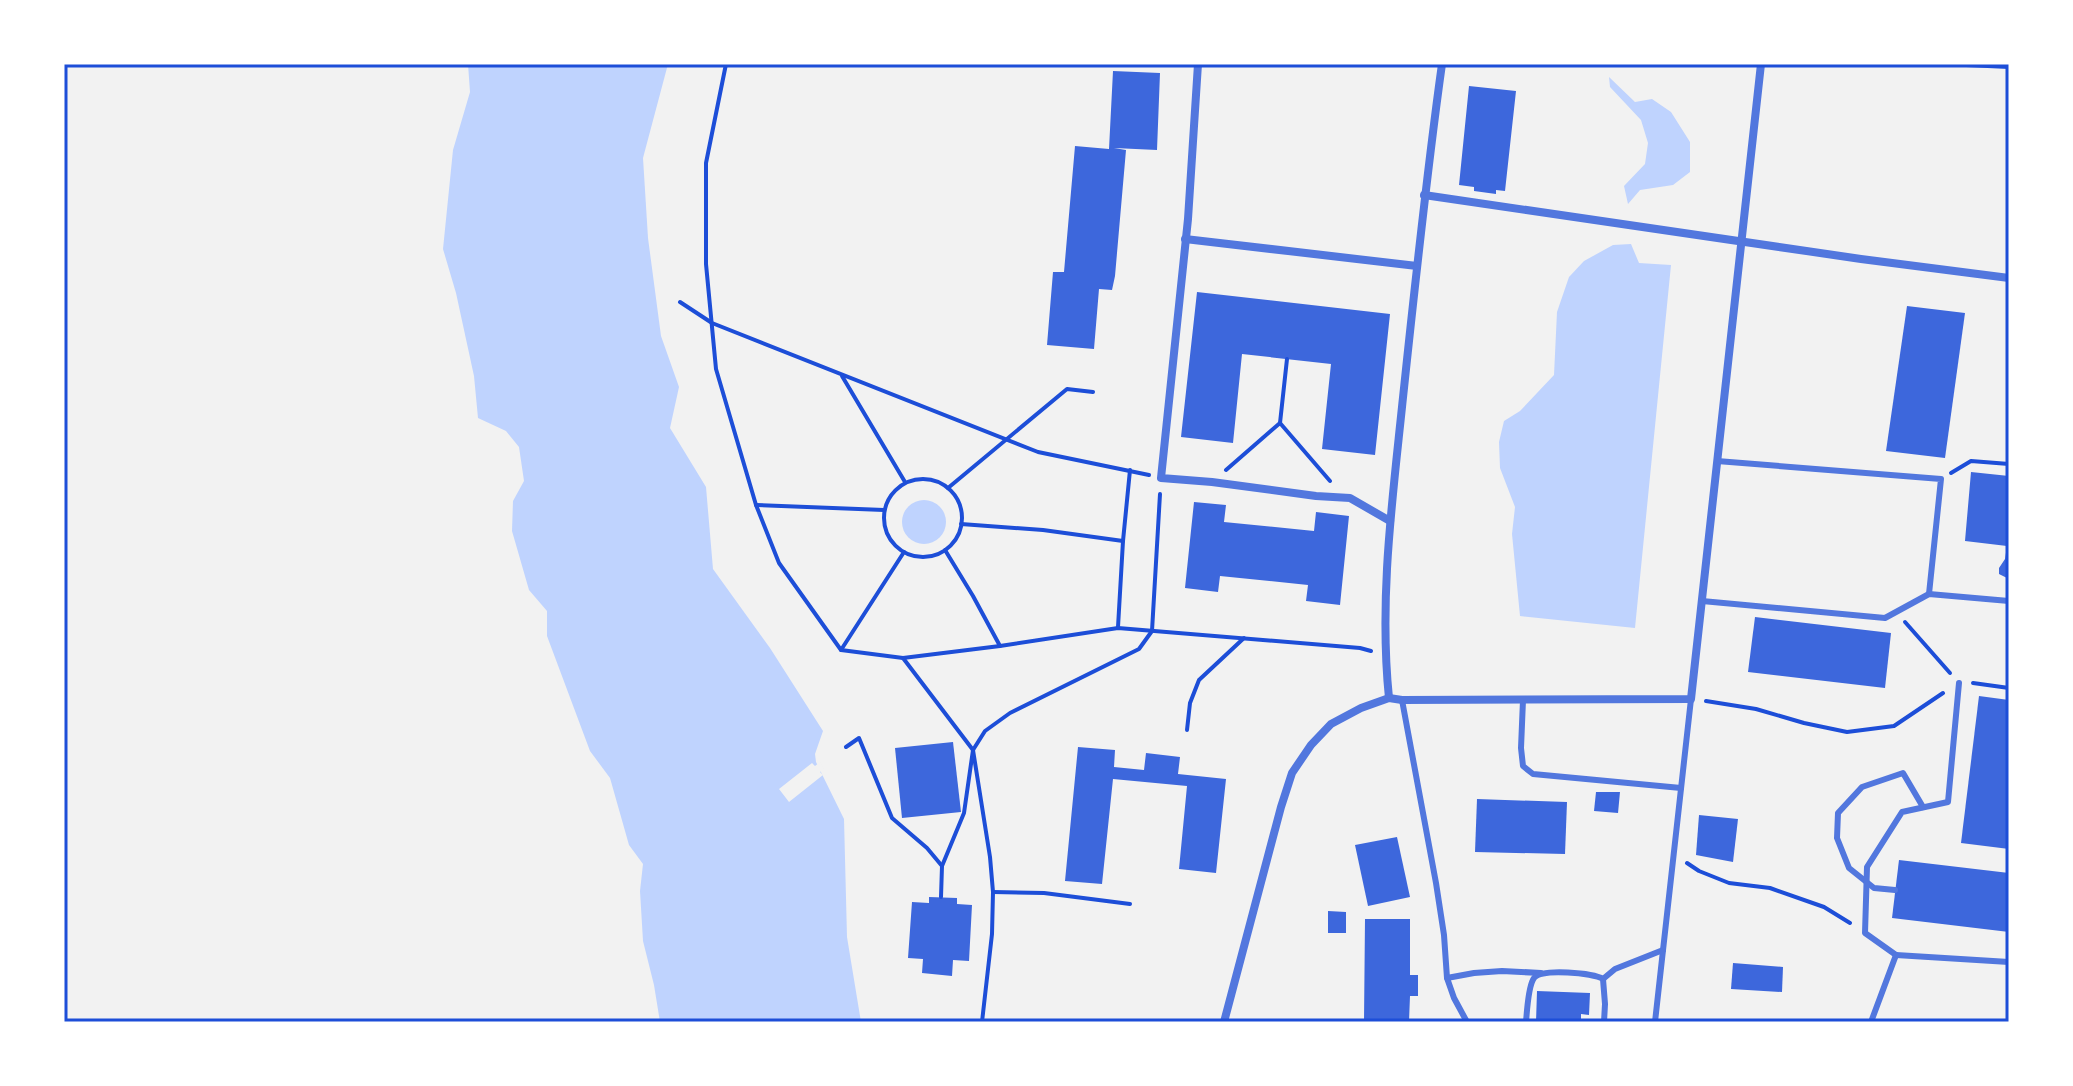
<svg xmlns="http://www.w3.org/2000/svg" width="2073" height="1086" viewBox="0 0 2073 1086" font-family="'Exo 2',sans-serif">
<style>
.water{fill:#bfd3fe}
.pier{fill:#f2f2f2}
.building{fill:#3d67dc}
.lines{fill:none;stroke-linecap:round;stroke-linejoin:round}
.path{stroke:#1d4ed8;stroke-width:4}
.service{stroke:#5277de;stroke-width:6}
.minor{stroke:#5277de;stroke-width:8}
.neatline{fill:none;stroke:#1d4ed8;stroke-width:3}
</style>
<rect width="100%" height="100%" fill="#f2f2f2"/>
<g class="water">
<polygon points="468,64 668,64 643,158 648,238 661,336 679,387 670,428 706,487 713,569 770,648 823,731 815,754 816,762 844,819 847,937 861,1022 660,1022 654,985 643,941 640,891 643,864 629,845 610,778 590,751 547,636 547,611 529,590 512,531 513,501 524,481 519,447 506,431 478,418 474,376 456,293 443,249 453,150 470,92"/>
<polygon points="1609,77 1635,102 1652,99 1671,112 1690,142 1690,172 1673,185 1640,190 1628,204 1624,186 1645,164 1648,143 1641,120 1610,87"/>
<polygon points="1631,244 1639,263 1671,265 1635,628 1520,616 1512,534 1515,507 1500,468 1499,442 1504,421 1520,411 1554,375 1557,312 1569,277 1584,261 1613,245"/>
<circle cx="924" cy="522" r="22"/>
</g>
<polygon class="pier" points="820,762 824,769 820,772 823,775 789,802 779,789 812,763 815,766"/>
<g class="building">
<polygon points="1113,71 1160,73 1157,150 1114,148 1126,150 1115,276 1112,290 1099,289 1094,349 1047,345 1053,272 1064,272 1075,146 1109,149"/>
<polygon points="1469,86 1516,91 1505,191 1496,190 1496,194 1474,191 1474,187 1459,185"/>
<polygon points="1197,292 1390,314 1375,455 1322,449 1331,364 1242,354 1233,443 1181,437"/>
<polygon points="1907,306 1965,313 1945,458 1886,451"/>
<polygon points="1971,472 2009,476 2009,579 1999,574 1999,568 2005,559 2007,546 1965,541"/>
<polygon points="1194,502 1226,505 1224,522 1314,531 1316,512 1349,516 1340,605 1306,601 1308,585 1220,576 1218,592 1185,588"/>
<polygon points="1755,617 1891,633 1885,688 1748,672"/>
<polygon points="1979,696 2009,700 2009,849 1961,843"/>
<polygon points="953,742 961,812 902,818 895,748"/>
<polygon points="1078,747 1115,750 1114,767 1144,770 1146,753 1180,757 1178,774 1226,779 1216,873 1179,869 1187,786 1113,779 1102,884 1065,881"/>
<polygon points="1596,792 1620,792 1618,813 1594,811"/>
<polygon points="1477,799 1567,802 1565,854 1475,852"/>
<polygon points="1699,815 1738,819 1733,862 1696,855"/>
<polygon points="1397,837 1410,897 1368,906 1355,845"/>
<polygon points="1899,860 2009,873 2009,932 1892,918"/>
<polygon points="929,897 957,898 957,904 972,905 969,961 953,960 952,976 922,973 923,959 908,958 912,902 929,903"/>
<polygon points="1328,911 1346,912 1346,933 1328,933"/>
<polygon points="1365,919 1410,919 1410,975 1418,975 1418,996 1410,996 1409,1022 1364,1022"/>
<polygon points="1733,963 1783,967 1782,992 1731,989"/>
<polygon points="1537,991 1590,993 1589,1015 1581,1014 1581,1022 1536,1022"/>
</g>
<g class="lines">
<g class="path">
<polyline points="726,64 706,163 706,264 716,369 756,505 779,563 841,650 903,658 1000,646 1118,628 1360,648 1371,651"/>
<polyline points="1945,64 2009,67"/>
<polyline points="680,302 712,323 1038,452 1149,475"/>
<polyline points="842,376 905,482"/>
<polyline points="1280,423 1287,359"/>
<polyline points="1226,470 1280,423 1330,481"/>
<polyline points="1951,473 1971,461 2009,464"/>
<circle cx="923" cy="518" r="39"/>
<polyline points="948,488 1067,389 1093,392"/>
<polyline points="756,505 884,510"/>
<polyline points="961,524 1043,530 1123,541"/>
<polyline points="945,550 973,596 1000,646"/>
<polyline points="1905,622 1950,673"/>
<polyline points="1118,627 1123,541 1130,470"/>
<polyline points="841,650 904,552"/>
<polyline points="903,658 973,750 990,857 993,892 992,934 982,1022"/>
<polyline points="1973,683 2009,688"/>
<polyline points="1706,701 1756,709 1804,723 1847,732 1894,726 1943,693"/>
<polyline points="1187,730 1190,703 1199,680 1244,638"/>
<polyline points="846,747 859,738 892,818 927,848 942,866"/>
<polyline points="1687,863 1699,871 1729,883 1770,888 1824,907 1850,923"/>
<polyline points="993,892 1044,893 1130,904"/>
<polyline points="941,897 942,866 964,813 973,750 985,731 1010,713 1139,649 1152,631 1160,494"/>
</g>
<g class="service">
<polyline points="1717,461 1941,479 1929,594"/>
<polyline points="1702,601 1885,618 1929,594 2009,601"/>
<polyline points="1402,700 1436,883 1444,935 1447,978 1454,998 1467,1022"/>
<polyline points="1523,700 1521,748 1523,766 1533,774 1681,788"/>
<polyline points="1895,890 1874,888 1849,868 1837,838 1838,813 1862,787 1903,773 1923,807"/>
<polyline points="1896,955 1865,933 1867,867 1902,812 1948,802 1959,683"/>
<polyline points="1896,955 2009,962"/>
<polyline points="1447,978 1474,973 1502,971 1541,973"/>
<polyline points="1603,979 1615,969 1663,950"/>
<path d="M 1526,1022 C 1527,1012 1528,986 1534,978 C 1542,968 1593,973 1603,979 L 1605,1004 L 1604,1022"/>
<polyline points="1655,1022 1691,699"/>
<polyline points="1871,1022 1896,955"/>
</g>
<g class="minor">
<polyline points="1198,64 1188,219 1161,478 1212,482 1316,496 1350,498 1390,521"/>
<polyline points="1424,195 1861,259 2009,278"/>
<polyline points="1185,239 1417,266"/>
<path d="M 1389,698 C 1379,601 1392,503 1402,407 C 1414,293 1426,178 1442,64"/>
<polyline points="1224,1022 1281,807 1292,773 1311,745 1331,724 1361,708 1389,698 1402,700 1691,699 1761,64"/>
</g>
</g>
<rect width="2073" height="1086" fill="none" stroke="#ffffff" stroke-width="132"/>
<rect x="66" y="66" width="1941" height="954" class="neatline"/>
</svg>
